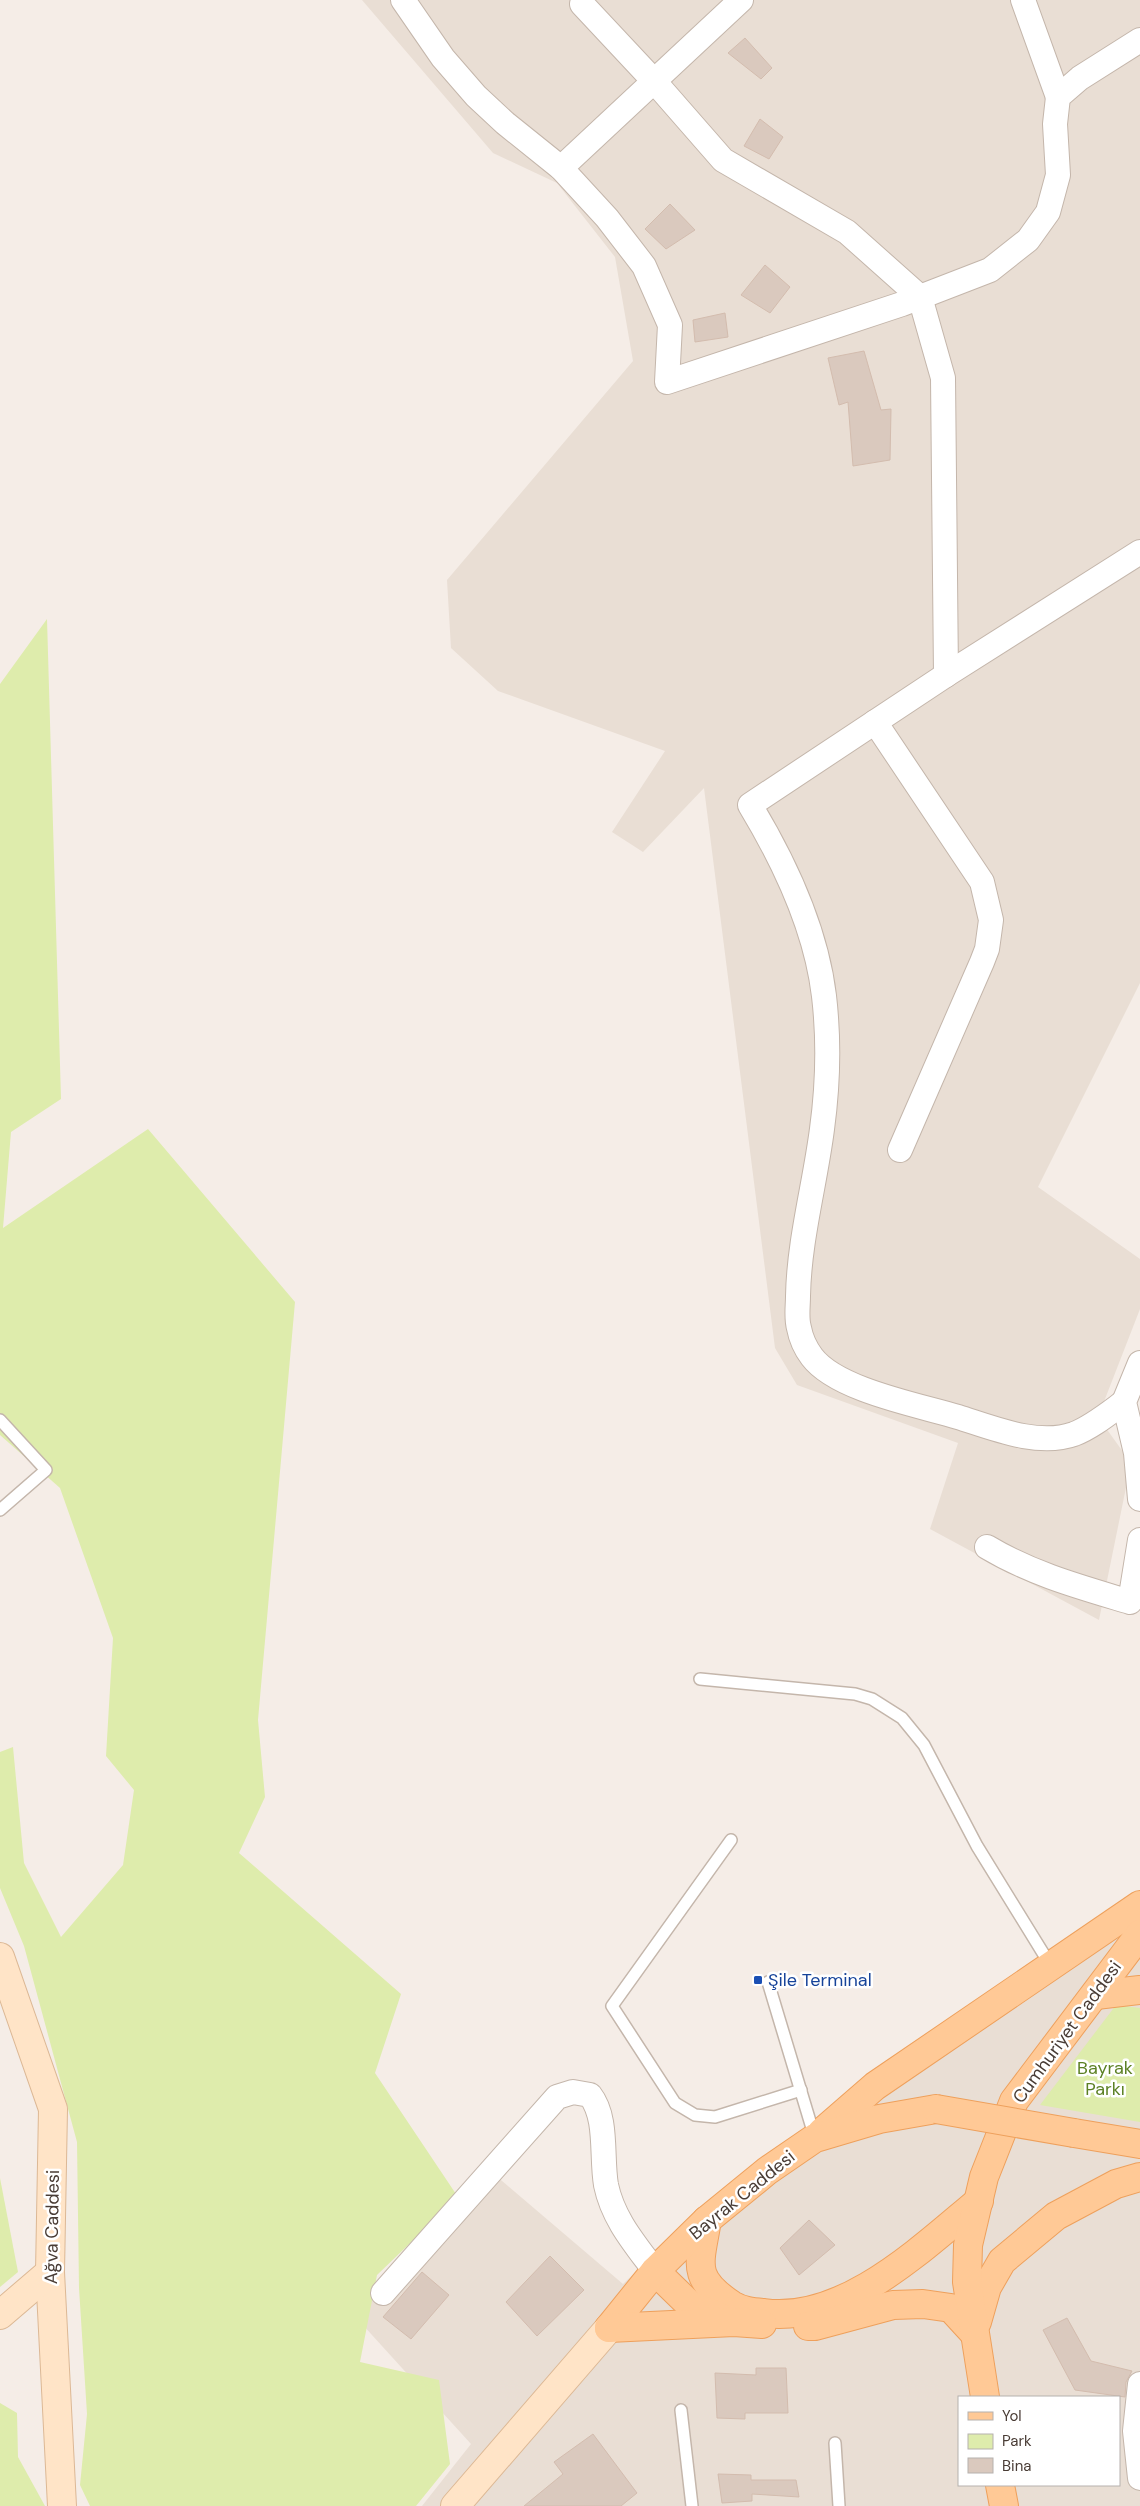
<svg xmlns="http://www.w3.org/2000/svg" width="1140" height="2506" viewBox="0 0 1140 2506" font-family="'DM Sans',sans-serif">
<style>
.residential{fill:#e9ded4;fill-rule:evenodd}
.green{fill:#deecac}
.building{fill:#dac9be;stroke:#d3bcae}
.lines{fill:none;stroke-linecap:round;stroke-linejoin:round}
.lane-casing{stroke:#c4b6ab;stroke-width:14}
.street-casing{stroke:#c4b6ab;stroke-width:26}
.secondary-casing{stroke:#dcb895;stroke-width:30}
.primary-casing{stroke:#eea05c;stroke-width:30}
.lane{stroke:#fff;stroke-width:11}
.street{stroke:#fff;stroke-width:24}
.secondary{stroke:#ffe4c7;stroke-width:28}
.primary{stroke:#ffc996;stroke-width:28}
.primary-bridge-casing{stroke:#eea05c;stroke-width:30;stroke-linecap:butt}
.primary-bridge{stroke:#ffc996;stroke-width:28}
.transit-dot{fill:#1a4fb4;stroke:#fff;stroke-width:2}
.labels{text-anchor:middle;dominant-baseline:central;stroke-width:5;stroke-linejoin:round;paint-order:stroke}
.transit-label{font-size:18px;fill:#164399;stroke:#fff;text-anchor:start}
.street-label{font-size:18px;fill:#493c35;stroke:#fff}
.park-label{font-size:18px;fill:#5b8023;stroke:#fff}
</style>
<rect width="100%" height="100%" fill="#f5ede7"/>
<g class="residential">
<polygon points="362,0 1140,0 1140,983 1038,1187 1140,1259 1140,1309 1098,1417 1131,1463 1099,1620 930,1529 958,1443 797,1385 775,1348 704,788 643,852 612,832 665,751 498,691 451,648 447,580 633,361 615,257 557,183 493,153"/>
<path d="M 1140,1910 L 1140,2506 L 422,2506 L 471,2444 L 352,2313 L 488,2169 L 623,2284 L 699,2212 ZM 959,2397 L 1119,2397 L 1119,2485 L 959,2485 Z"/>
</g>
<g class="green">
<polygon points="47,619 61,1099 11,1132 3,1228 148,1129 295,1302 258,1720 265,1797 239,1853 401,1994 375,2073 458,2197 377,2275 360,2362 439,2380 450,2464 416,2506 90,2506 80,2485 87,2414 79,2288 77,2142 24,1946 0,1888 0,1752 13,1747 24,1863 61,1937 123,1865 134,1790 106,1756 113,1638 60,1488 0,1435 0,684"/>
<polygon points="1116,2005 1140,2008 1140,2122 1040,2105"/>
<polygon points="0,2178 18,2272 0,2287"/>
<polygon points="0,2403 17,2413 18,2457 45,2506 0,2506"/>
</g>
<g class="building">
<polygon points="745,38 772,68 761,79 728,53"/>
<polygon points="760,119 783,137 769,159 744,146"/>
<polygon points="670,204 695,230 666,249 645,229"/>
<polygon points="765,265 790,287 770,313 741,295"/>
<polygon points="725,313 728,337 695,342 693,320"/>
<polygon points="864,351 881,410 891,409 890,460 853,466 848,402 839,405 828,358"/>
<polygon points="809,2220 835,2245 799,2275 780,2248"/>
<polygon points="550,2256 584,2290 537,2336 506,2302"/>
<polygon points="422,2272 449,2295 411,2339 383,2317"/>
<polygon points="1067,2318 1091,2361 1132,2371 1126,2382 1125,2397 1075,2390 1043,2330"/>
<polygon points="756,2368 786,2368 788,2413 745,2413 745,2419 717,2418 715,2373 756,2375"/>
<polygon points="593,2434 637,2493 621,2506 524,2506 563,2474 554,2462"/>
<polygon points="718,2474 751,2475 751,2480 796,2480 799,2497 752,2494 752,2501 722,2503"/>
</g>
<g class="lines">
<g class="lane-casing">
<g id="lane">
<polyline points="0,1420 46,1470 0,1510"/>
<polyline points="700,1679 855,1694 872,1699 902,1718 924,1745 977,1846 1051,1966"/>
<polyline points="731,1840 612,2006 675,2103 695,2115 715,2117 801,2090"/>
<polyline points="768,1982 815,2138"/>
<polyline points="681,2410 692,2506"/>
<polyline points="835,2443 839,2506"/>
</g>
</g>
<g class="street-casing">
<g id="street">
<polyline points="403,0 443,58 476,96 505,123 561,168 607,218 644,266 670,325 667,382 902,304 990,270 1028,240 1048,212 1058,175 1055,124 1058,97 1080,78 1140,40"/>
<polyline points="1023,0 1058,97"/>
<polyline points="582,4 654,81 723,160 847,232 920,297 943,378 946,675"/>
<polyline points="561,168 741,0"/>
<polyline points="875,722 982,882 991,920 987,949 982,962 900,1150"/>
<polyline points="1140,1363 1124,1402 1136,1453 1140,1499"/>
<path d="M 1124,1402 C 1109,1413 1092,1427 1074,1434 C 1038,1447 993,1428 958,1417 C 918,1405 837,1390 812,1357 C 806,1349 801,1339 799,1328 C 796,1318 798,1307 798,1296 C 799,1240 815,1184 822,1129 C 828,1085 829,1039 824,996 C 816,928 785,863 750,805 L 946,675 L 1140,552"/>
<path d="M 987,1547 C 1032,1574 1080,1587 1130,1602 L 1140,1540"/>
<path d="M 383,2293 L 557,2097 L 573,2092 L 590,2095 C 608,2118 601,2156 606,2185 C 613,2219 635,2244 655,2271"/>
<polyline points="1140,2384 1135,2431 1140,2478"/>
</g>
</g>
<g class="secondary-casing">
<g id="secondary">
<polyline points="0,1957 53,2109 50,2272 62,2506"/>
<polyline points="0,2315 50,2272"/>
<polyline points="455,2506 609,2328"/>
</g>
</g>
<g class="primary-casing">
<g id="primary">
<polyline points="1096,1995 1140,1990"/>
<polyline points="822,2132 875,2086 1140,1905"/>
<polyline points="1074,2133 1140,2144"/>
<path d="M 707,2220 C 700,2264 690,2277 732,2305 C 742,2311 752,2312 764,2313 C 844,2324 922,2248 979,2201"/>
<polyline points="655,2271 690,2305 727,2320"/>
<polyline points="977,2322 987,2287 1002,2261 1056,2216 1116,2184 1140,2177"/>
<polyline points="808,2326 815,2326 893,2305 923,2304 951,2308 974,2333"/>
<polyline points="609,2328 655,2271 707,2220 767,2171 815,2138 879,2119 936,2109"/>
<polyline points="609,2328 734,2322 762,2324"/>
<polyline points="985,2397 967,2282 968,2245 984,2177 1014,2101 1140,1934"/>
<polyline points="1000,2485 1004,2506"/>
</g>
</g>
<use href="#lane" class="lane"/>
<use href="#street" class="street"/>
<use href="#secondary" class="secondary"/>
<use href="#primary" class="primary"/>
<g class="primary-bridge-casing">
<polyline id="primary-bridge" points="936,2109 1074,2133"/>
</g>
<use href="#primary-bridge" class="primary-bridge"/>
</g>
<rect class="transit-dot" x="753" y="1975" width="10" height="10" rx="2.5"/>
<g class="labels">
<g class="transit-label">
<text x="768" y="1980">Şile Terminal</text>
</g>
<g class="street-label">
<text transform="translate(1067 2032) rotate(-54)">Cumhuriyet Caddesi</text>
<text transform="translate(742 2195) rotate(-39)">Bayrak Caddesi</text>
<text transform="translate(52 2227) rotate(-89)">Ağva Caddesi</text>
</g>
<g class="park-label">
<text x="1105" y="2068">Bayrak<tspan x="1105" dy="21">Parkı</tspan></text>
</g>
</g>
<rect x="958" y="2396" width="162" height="90" fill="#ffffff" stroke="#b6b1ae"/>
<rect x="968" y="2412" width="25" height="8" fill="#ffc996" stroke="#b6b1ae"/>
<text x="1002" y="2421" font-size="15" fill="#493c35">Yol</text>
<rect x="968" y="2434" width="25" height="15" fill="#deecac" stroke="#b6b1ae"/>
<text x="1002" y="2446" font-size="15" fill="#493c35">Park</text>
<rect x="968" y="2458" width="25" height="15" fill="#dac9be" stroke="#b6b1ae"/>
<text x="1002" y="2471" font-size="15" fill="#493c35">Bina</text>
</svg>
